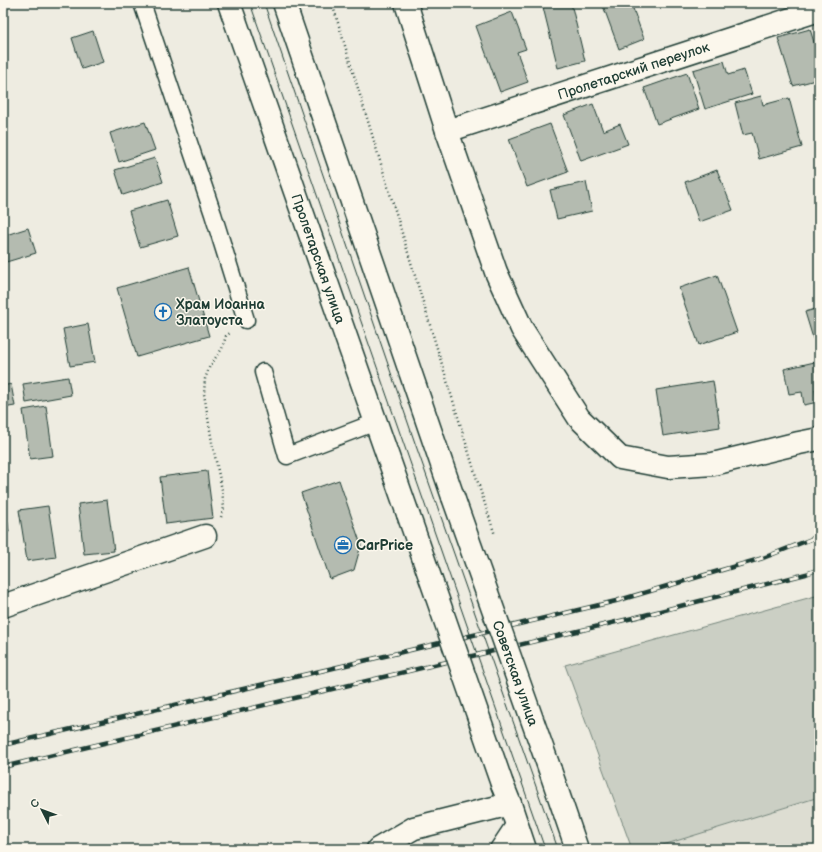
<svg xmlns="http://www.w3.org/2000/svg" width="822" height="852" viewBox="0 0 822 852" font-family="'Balsamiq Sans',sans-serif">
<style>
.built{fill:#ddddd2}
.green{fill:#cbcfc4;stroke:#75867c}
.building{fill:#b4bbb0;stroke:#1f3d34}
.lines{fill:none;stroke-linecap:round;stroke-linejoin:round}
.service-casing{stroke:#1f3d34;stroke-width:19}
.minor-casing{stroke:#1f3d34;stroke-width:25}
.primary-casing{stroke:#1f3d34;stroke-width:25}
.path{stroke:#1f3d34;stroke-width:2.5;stroke-dasharray:1 3;stroke-linecap:butt}
.service{stroke:#fbf7ec;stroke-width:16}
.minor{stroke:#fbf7ec;stroke-width:22}
.primary{stroke:#fbf7ec;stroke-width:22}
.tram{stroke:#1f3d34;stroke-width:1}
.rail-casing{stroke:#1f3d34;stroke-width:4.5}
.rail{stroke:#fbf7ec;stroke-width:3;stroke-dasharray:9;stroke-linecap:butt}
.primary-bridge-casing{stroke:#1f3d34;stroke-width:25;stroke-linecap:butt}
.path-bridge{stroke:#1f3d34;stroke-width:2.5;stroke-dasharray:1 3;stroke-linecap:butt}
.primary-bridge{stroke:#fbf7ec;stroke-width:22}
.labels{text-anchor:middle;dominant-baseline:central;stroke-width:3;stroke-linejoin:round;paint-order:stroke}
.street-label{font-size:14px;fill:#1f3d34;stroke:#fbf7ec}
.poi-label{font-size:14px;font-weight:bold;fill:#1f3d34;stroke:#fbf7ec;text-anchor:start}
</style>
<rect width="100%" height="100%" fill="#eeece1"/>
<filter id="ink" filterUnits="userSpaceOnUse"><feTurbulence type="fractalNoise" baseFrequency=".025" numOctaves="2"/><feDisplacementMap in="SourceGraphic" scale="8" xChannelSelector="R" yChannelSelector="G"/><feConvolveMatrix kernelMatrix="1 2 1 2 8 2 1 2 1" color-interpolation-filters="sRGB"/></filter>
<g filter="url(#ink)">
<polygon class="built" points="819,797 819,849 650,849"/>
<polygon class="green" points="819,595 819,797 650,849 632,849 565,665"/>
<g class="building">
<polygon points="542,3 571,3 585,61 558,68"/>
<polygon points="602,3 631,3 644,39 619,49"/>
<polygon points="512,12 526,49 517,52 528,82 500,92 476,26"/>
<polygon points="810,29 819,59 819,79 793,86 778,38"/>
<polygon points="93,31 103,62 82,69 72,38"/>
<polygon points="724,61 728,75 744,70 752,94 705,109 693,70"/>
<polygon points="687,73 699,109 657,124 644,88"/>
<polygon points="761,96 763,105 789,98 802,147 759,159 752,133 743,135 735,103"/>
<polygon points="593,104 603,131 620,124 628,144 581,161 564,115"/>
<polygon points="145,122 155,150 119,162 110,133"/>
<polygon points="550,124 568,172 527,187 509,139"/>
<polygon points="155,158 163,182 123,195 115,170"/>
<polygon points="717,170 733,210 699,222 685,182"/>
<polygon points="586,182 592,211 557,219 550,190"/>
<polygon points="167,200 178,236 140,247 129,211"/>
<polygon points="28,228 36,253 3,263 3,236"/>
<polygon points="189,267 209,336 137,357 117,288"/>
<polygon points="717,275 737,332 699,345 679,288"/>
<polygon points="819,308 819,347 816,348 805,312"/>
<polygon points="88,324 95,362 70,366 63,329"/>
<polygon points="819,361 819,390 815,390 818,402 804,405 802,392 789,394 784,369"/>
<polygon points="68,377 71,395 26,403 23,384"/>
<polygon points="713,381 720,427 663,436 656,390"/>
<polygon points="11,384 15,406 3,408 3,386"/>
<polygon points="46,406 53,456 30,459 23,410"/>
<polygon points="207,471 213,518 166,524 160,477"/>
<polygon points="339,480 361,545 354,570 330,579 301,493"/>
<polygon points="107,500 114,551 84,554 78,504"/>
<polygon points="48,506 56,557 27,561 19,510"/>
<polygon points="3,509 6,509 9,532 3,533"/>
</g>
<g class="lines">
<g class="service-casing">
<g id="service">
<polyline points="142,3 213,214 246,320"/>
<polyline points="263,372 287,456 376,422"/>
<polyline points="498,849 516,822"/>
</g>
</g>
<g class="minor-casing">
<g id="minor">
<polyline points="406,3 447,131 496,272 522,329 579,418 620,458 668,467 713,464 799,443 819,439"/>
<path id="s1" d="M 447,131 L 819,10"/>
<polyline points="3,606 205,536"/>
<polyline points="378,849 414,828 510,804"/>
</g>
</g>
<g class="primary-casing">
<g id="primary">
<path id="s2" d="M 229,3 L 408,514"/>
<polyline points="284,3 453,497"/>
<polyline points="550,770 577,849"/>
<polyline points="502,784 510,804 525,849"/>
</g>
</g>
<g class="path">
<polyline points="332,3 479,486"/>
<polyline points="221,517 224,508 222,490 212,442 204,394 205,379 210,365 222,349 226,336 230,333"/>
</g>
<use href="#service" class="service"/>
<use href="#minor" class="minor"/>
<use href="#primary" class="primary"/>
<g class="tram">
<polyline points="250,3 545,849"/>
<polyline points="264,3 415,443 558,849"/>
</g>
<g class="rail-casing">
<g id="rail">
<polyline points="3,745 402,652 616,601 763,558 819,536"/>
<polyline points="3,767 637,617 806,574 819,569"/>
</g>
</g>
<use href="#rail" class="rail"/>
<g class="primary-bridge-casing">
<g id="primary-bridge">
<path id="s3" d="M 453,497 L 550,770"/>
<polyline points="408,514 502,784"/>
</g>
</g>
<polyline class="path-bridge" points="479,486 495,535"/>
<use href="#primary-bridge" class="primary-bridge"/>
</g>
</g>
<defs>
<g id="church-ring" transform="scale(0.9)"><circle r="9.5" fill="#fbf7ec" stroke="#1f6fb2" stroke-width="1.5"/><path d="M-1.2-6h2.4v3.5h3.3v2.4h-3.3V6h-2.4V-.1h-3.3v-2.4h3.3Z" fill="#1f6fb2"/></g>
<g id="office-ring" transform="scale(0.9)"><circle r="9.5" fill="#fbf7ec" stroke="#1f6fb2" stroke-width="1.5"/><path d="M-6-3h4V-5.5h4V-3h4V5H-6ZM-1-4.5V-3h2v-1.5ZM-6 0V1H6V0Z" fill="#1f6fb2"/></g>
</defs>
<g fill-rule="evenodd">
<use href="#church-ring" x="163" y="312"/>
<use href="#office-ring" x="343" y="545"/>
</g>
<g class="labels">
<g class="street-label">
<text stroke="none"><textPath href="#s1" startOffset="196">Пролетарский переулок</textPath></text>
<text stroke="none"><textPath href="#s2" startOffset="271">Пролетарская улица</textPath></text>
<text stroke="none"><textPath href="#s3" startOffset="187">Советская улица</textPath></text>
</g>
<g class="poi-label">
<text x="176" y="304">Храм Иоанна<tspan x="176" dy="16">Златоуста</tspan></text>
<text x="356" y="545">CarPrice</text>
</g>
</g>
<rect width="822" height="852" fill="none" stroke="#fbf7ec" stroke-width="16"/>
<rect x="8" y="8" width="806" height="836" fill="none" stroke="#1f3d34" stroke-width="1.5" filter="url(#ink)"/>
<g transform="translate(42 810) rotate(312)" stroke="#fbf7ec" stroke-width="3" paint-order="stroke">
<path d="M0-3L7 15L0 10L-7 15Z" fill="#1f3d34"/>
<text y="-6" font-size="11" font-weight="bold" text-anchor="middle" fill="#1f3d34">С</text>
</g>
</svg>
